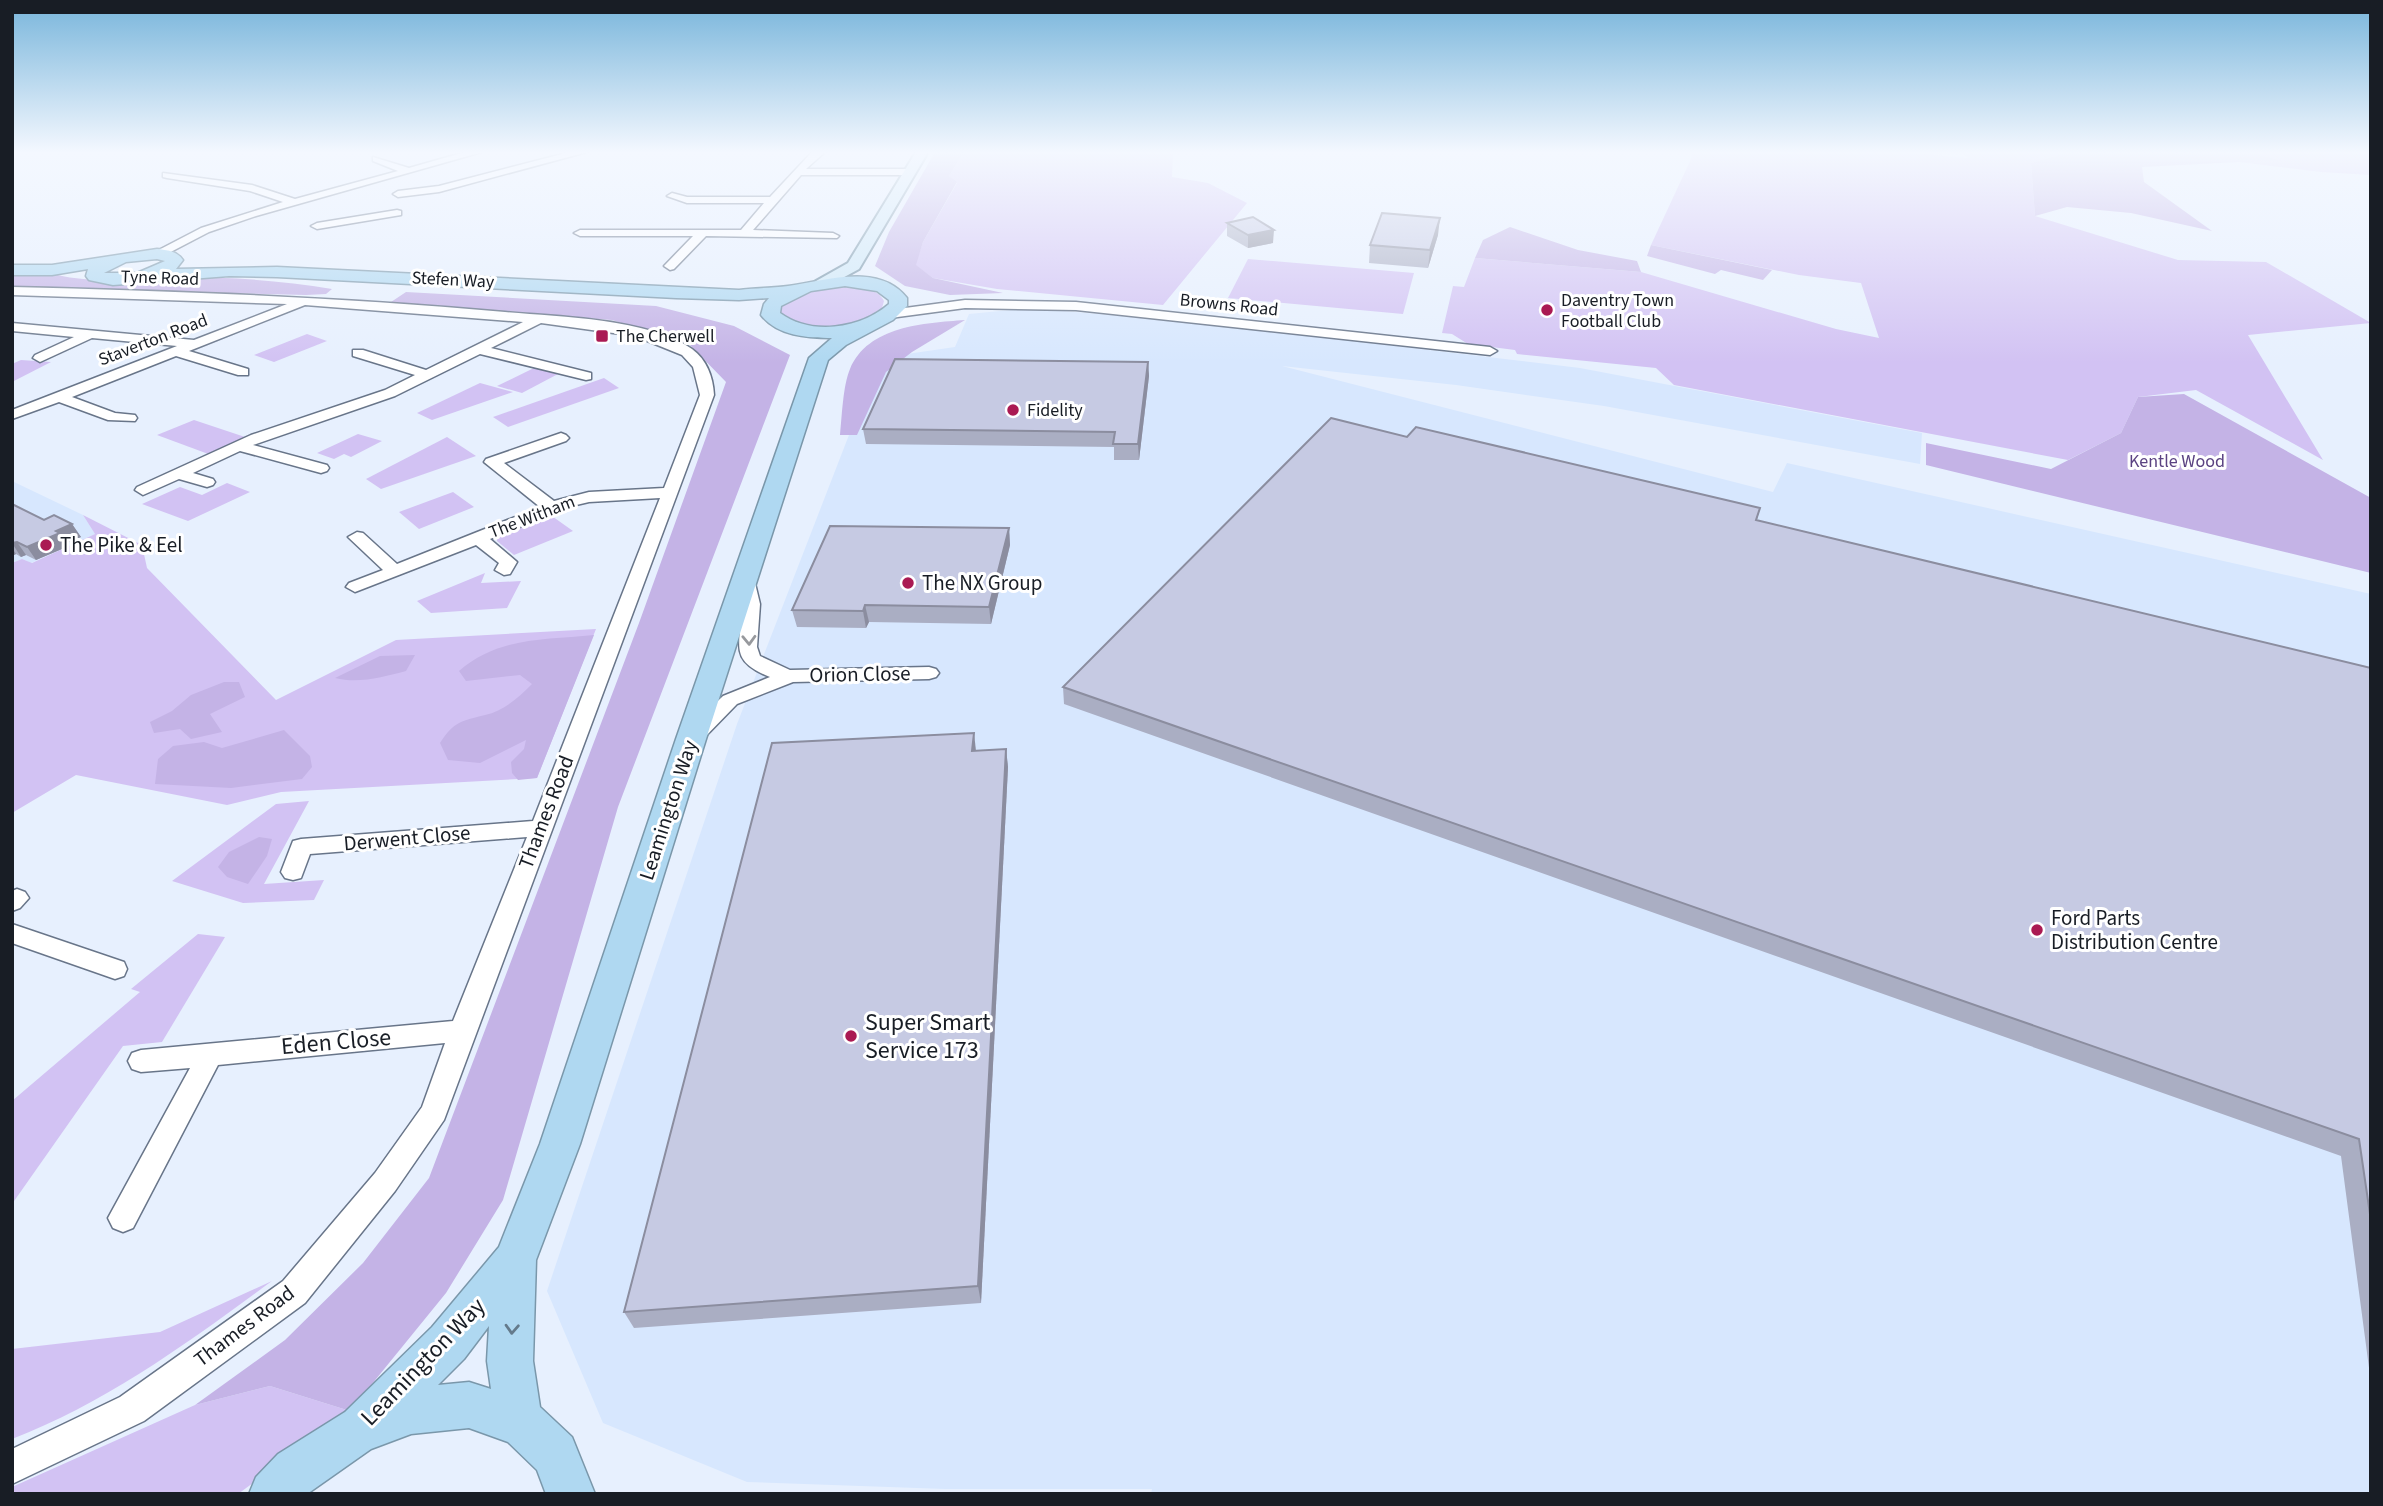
<svg xmlns="http://www.w3.org/2000/svg" width="2383" height="1506" viewBox="0 0 2383 1506" font-family="'Source Sans 3',sans-serif">
<style>
.built{fill:#d7e7fe}
.green{fill:#d2c2f3}
.forest{fill:#c4b3e6}
.lines{fill:none;stroke-linecap:round;stroke-linejoin:round}
.minor-casing{stroke:#687589;stroke-width:3}
.major-casing{stroke:#7a97aa;stroke-width:4}
.highway-casing{stroke:#7a97aa;stroke-width:3}
.minor{fill:#fff;fill-rule:evenodd}
.major{fill:#cfe8f7;fill-rule:evenodd}
.highway{fill:#afd8f1;fill-rule:evenodd}
.wall{fill:#aaaec3}
.shaded-wall{fill:#8b8d9f}
.building{fill:#c6cae3;stroke:#8b8d9f;stroke-width:2}
.oneway{stroke:#97999d}
.oneway2{stroke:#647a8b}
.poi-dot{fill:#aa1a53;stroke:#fff;stroke-width:2.5}
.labels{text-anchor:middle;dominant-baseline:central;stroke-width:6;stroke-linejoin:round;paint-order:stroke}
.far-street-label{font-size:18px;fill:#181d25;stroke:#fff}
.far-poi-label{font-size:18px;fill:#181d25;stroke:#fff;text-anchor:start}
.far-park-label{font-size:18px;fill:#5b4382;stroke:#fff}
.poi-label{font-size:21px;fill:#181d25;stroke:#fff;text-anchor:start}
.street-label{font-size:21px;fill:#181d25;stroke:#fff}
.near-poi-label{font-size:24px;fill:#181d25;stroke:#fff;text-anchor:start}
.near-street-label{font-size:24px;fill:#181d25;stroke:#fff}
</style>
<rect width="100%" height="100%" fill="#e7f0fe"/>
<g class="built">
<polygon points="1031,308 1209,324 1580,368 1922,433 1920,464 1604,406 1456,385 1282,366 1773,492 1787,463 2371,594 2371,1494 1151,1494 1152,1489 945,1489 747,1482 603,1423 547,1291 737,724 873,373 900,355 955,347 969,314"/>
<polygon points="12,481 83,515 95,534 31,563 22,559 12,563"/>
</g>
<g class="green">
<polygon points="964,152 1173,152 1172,177 1208,183 1247,203 1163,305 997,289 933,278 915,265 923,242 957,183 949,176"/>
<polygon points="1692,152 1904,152 1968,158 1963,154 1948,152 2069,152 2031,163 2035,216 2178,260 2266,262 2371,323 2248,335 2323,460 2196,390 2138,397 2121,433 2068,460 1674,385 1656,368 1517,354 1515,350 1468,344 1452,334 1442,333 1453,286 1464,287 1475,258 1641,272 1836,329 1879,338 1861,283 1799,275 1651,245 1691,159"/>
<polygon points="2156,152 2371,152 2371,175 2321,172"/>
<polygon points="1248,259 1414,273 1403,314 1228,298"/>
<path d="M 845,286 C 859,288 877,287 884,301 L 882,308 C 854,332 809,333 779,313 L 780,306 L 812,289 Z"/>
<polygon points="307,334 327,341 274,362 254,355"/>
<polygon points="21,360 51,362 12,382 12,364"/>
<polygon points="534,368 558,374 522,393 497,386"/>
<polygon points="604,378 619,388 508,427 493,417"/>
<polygon points="480,383 513,392 432,420 417,413"/>
<polygon points="194,420 248,438 211,455 157,435"/>
<polygon points="358,434 382,441 351,457 344,454 334,459 317,453"/>
<polygon points="447,437 476,456 381,489 366,479"/>
<polygon points="227,483 250,492 188,521 142,504 180,487 202,495"/>
<polygon points="453,492 474,507 419,529 399,512"/>
<polygon points="549,514 573,531 514,555 497,541 497,537"/>
<polygon points="83,515 142,545 147,568 276,700 396,640 596,629 537,778 281,792 227,805 76,775 12,813 12,563 22,559 32,563 95,534"/>
<polygon points="485,573 481,583 521,581 507,608 431,613 417,601"/>
<polygon points="309,801 264,884 324,880 314,900 243,903 172,881 276,804"/>
<polygon points="198,934 225,937 162,1042 123,1046 12,1204 12,1101 140,992 131,989"/>
<path d="M 272,1281 C 190,1341 108,1402 12,1439 L 12,1349 L 160,1332 Z"/>
<polygon points="270,1386 350,1411 238,1494 12,1494 12,1487 195,1405"/>
</g>
<g class="forest">
<polygon points="935,152 964,152 949,176 957,182 923,242 916,265 933,278 1003,293 950,295 905,286 875,266 889,232"/>
<polygon points="2069,152 2247,152 2279,160 2142,167 2144,182 2212,231 2131,213 2067,207 2035,216 2031,163"/>
<polygon points="1510,227 1578,250 1637,261 1641,272 1475,258 1483,240"/>
<polygon points="1651,245 1772,270 1763,280 1721,270 1715,274 1647,256"/>
<path d="M 50,273 C 94,286 138,276 183,277 C 232,277 284,281 332,289 L 326,294 L 306,295 L 12,288 L 12,274 Z"/>
<polygon points="406,292 656,306 734,326 790,355 618,807 503,1200 446,1293 350,1411 270,1386 195,1405 285,1340 363,1263 429,1178 639,623 726,382 690,345 612,320 388,304"/>
<path d="M 965,320 L 912,352 L 886,372 L 857,435 L 840,435 C 842,416 843,385 850,369 C 868,326 924,323 965,320 Z"/>
<polygon points="2184,394 2371,498 2371,573 1926,465 1926,443 2051,469 2121,433 2138,397"/>
<path d="M 594,635 L 537,778 L 518,780 L 512,773 L 511,762 L 524,749 L 526,740 L 480,763 L 448,760 L 440,743 C 454,721 462,721 485,715 C 504,711 519,697 532,684 L 520,675 L 466,681 L 459,671 C 498,637 544,640 594,635 Z"/>
<path d="M 415,655 L 406,671 C 383,677 359,684 335,678 L 380,656 Z"/>
<polygon points="224,682 239,682 245,697 210,714 222,732 191,739 180,729 154,733 150,722 172,711 191,695"/>
<polygon points="284,730 310,756 312,767 302,779 231,788 155,784 158,759 173,746 204,742 222,748"/>
<polygon points="259,837 272,839 267,856 248,884 227,877 218,867 229,852"/>
</g>
<g class="lines">
<g class="minor-casing">
<g id="minor">
<polygon points="465,152 482,152 256,216 209,232 161,257 151,254 201,228 283,202 250,191 167,178 163,177 163,173 252,185 295,199 398,171 373,161 373,157 409,168"/>
<polygon points="570,152 587,152 439,192 398,197 393,194 398,191 439,186"/>
<polygon points="812,152 825,152 806,169 910,169 915,172 910,175 801,175 753,230 833,233 839,236 837,238 706,236 674,269 670,270 664,266 693,236 580,236 574,233 580,230 741,230 764,203 687,203 667,196 672,193 687,197 770,197"/>
<polygon points="397,210 401,211 401,215 317,229 311,226 317,223"/>
<path d="M 12,287 C 177,291 341,297 505,312 C 559,317 647,318 692,349 C 707,360 713,377 714,395 L 444,1120 L 395,1191 L 305,1303 L 144,1421 L 12,1484 L 12,1449 L 120,1397 L 283,1281 L 375,1173 L 422,1107 L 445,1043 L 218,1065 L 133,1228 L 123,1232 L 113,1228 L 108,1218 L 190,1068 L 141,1072 L 132,1069 L 128,1061 L 132,1053 L 141,1050 L 453,1021 L 527,837 L 310,854 L 301,878 L 293,880 L 285,878 L 281,872 L 293,841 L 301,839 L 533,821 L 660,498 L 589,502 L 572,506 L 490,539 L 517,562 L 510,574 L 504,575 L 495,570 L 499,563 L 476,545 L 355,592 L 346,587 L 349,583 L 383,570 L 348,537 L 357,532 L 363,533 L 397,564 L 540,507 L 484,462 L 486,459 L 561,433 L 566,435 L 569,438 L 566,441 L 504,463 L 554,501 L 589,492 L 664,488 L 700,395 L 693,367 L 682,355 L 635,336 L 541,323 L 491,348 L 591,373 L 591,379 L 586,380 L 480,354 L 395,396 L 253,445 L 327,465 L 329,468 L 327,471 L 321,473 L 240,451 L 193,473 L 213,479 L 215,482 L 213,485 L 207,487 L 179,479 L 143,495 L 135,490 L 137,487 L 251,435 L 385,390 L 415,375 L 353,356 L 353,350 L 363,350 L 426,370 L 523,322 L 305,305 L 189,351 L 248,369 L 248,375 L 238,375 L 176,356 L 72,397 L 115,413 L 135,415 L 137,418 L 135,421 L 108,420 L 59,402 L 12,419 L 12,410 L 177,346 L 92,338 L 40,362 L 33,358 L 35,355 L 74,337 L 12,331 L 12,323 L 194,340 L 287,304 L 12,295 Z"/>
<polygon points="965,300 1076,302 1490,347 1497,351 1490,355 1076,310 965,308 890,318 884,314 890,310"/>
<path d="M 745,574 L 754,579 L 760,604 L 757,647 L 760,656 L 790,670 L 929,667 L 936,669 L 939,673 L 936,677 L 929,679 L 793,682 L 737,704 L 700,742 L 686,742 L 683,737 L 686,732 L 723,696 L 770,677 C 726,660 742,643 742,606 C 742,597 738,588 736,579 Z"/>
<polygon points="17,889 25,892 29,898 20,908 12,911 12,891"/>
<polygon points="12,924 124,962 127,969 124,976 115,979 12,943"/>
</g>
</g>
<g class="major-casing">
<polygon id="major" points="916,152 928,152 859,269 826,287 816,287 813,284 816,281 848,263"/>
</g>
<g class="highway-casing">
<path id="highway" d="M 157,249 C 167,250 177,251 183,260 L 176,269 L 277,267 L 739,290 C 755,288 772,288 788,286 C 825,281 879,262 907,298 L 907,306 L 893,320 L 846,345 L 828,360 L 706,739 L 580,1144 L 536,1260 L 533,1361 L 540,1407 L 572,1437 L 595,1494 L 546,1494 L 537,1470 L 508,1442 L 469,1428 L 411,1434 L 371,1449 L 307,1494 L 249,1494 L 256,1477 L 278,1454 L 345,1412 L 432,1327 L 499,1247 L 540,1144 L 676,739 L 809,358 L 832,338 C 807,338 777,336 761,315 L 764,304 L 769,298 L 739,300 L 676,298 L 277,277 L 229,276 L 113,285 L 89,280 L 86,276 L 88,269 L 52,275 L 12,275 L 12,265 L 52,265 ZM 157,259 L 165,261 L 137,273 L 104,273 L 126,262 ZM 845,286 L 877,291 L 889,300 L 889,304 C 860,329 811,336 780,313 L 781,306 L 811,291 ZM 489,1326 L 487,1361 L 491,1389 L 469,1382 L 438,1385 L 464,1359 Z"/>
</g>
<use href="#minor" class="minor"/>
<use href="#major" class="major"/>
<use href="#highway" class="highway"/>
</g>
<g class="wall">
<polygon points="1227,223 1273,243 1248,248 1227,236"/>
<polygon points="1438,235 1428,268 1369,263 1370,245"/>
<polygon points="1148,362 1149,376 1139,460 1114,460 1114,447 866,444 863,429"/>
<polygon points="12,504 44,520 72,524 81,537 67,543 69,546 36,560 26,555 21,557 16,554 12,556"/>
<polygon points="1760,508 1757,520 2371,668 2371,1383 2341,1156 1064,704 1063,687"/>
<polygon points="1009,528 1010,545 991,624 869,622 866,628 797,627 792,610"/>
<polygon points="1006,749 1008,767 981,1303 634,1328 624,1312 976,751"/>
</g>
<g class="shaded-wall">
<polygon points="1440,218 1438,235 1428,268 1430,250"/>
<polygon points="1274,230 1273,243 1248,248 1248,235"/>
<polygon points="1148,362 1149,376 1139,460 1138,444"/>
<polygon points="72,524 81,537 67,543 69,546 36,560 27,547 56,531"/>
<polygon points="1009,528 1010,545 991,624 989,607"/>
<polygon points="17,542 26,555 21,557 12,543"/>
<polygon points="12,548 16,554 12,556"/>
<polygon points="865,605 869,622 866,628 863,611"/>
<polygon points="974,733 976,751 972,751"/>
<polygon points="1006,749 1008,767 981,1303 978,1286"/>
</g>
<g class="building">
<polygon points="1382,213 1440,218 1430,250 1370,245"/>
<polygon points="1253,217 1274,230 1248,235 1227,223"/>
<polygon points="895,359 1148,362 1138,444 1113,444 1115,432 863,429"/>
<polygon points="1331,418 1407,437 1416,427 1760,508 1756,520 2371,668 2371,1221 2359,1139 1063,687"/>
<polygon points="12,504 44,520 54,515 72,524 56,531 60,533 27,547 17,542 12,543"/>
<polygon points="830,526 1009,528 989,607 865,605 863,611 792,610"/>
<polygon points="974,733 972,751 1006,749 978,1286 624,1312 772,743"/>
</g>
<defs><path id="oneway-chevron" d="M-2-3.5L2.5 0L-2 3.5" fill="none" stroke-width="1.6" stroke-linecap="round" stroke-linejoin="round" transform="scale(1.75)"/></defs>
<use class="oneway" href="#oneway-chevron" transform="translate(749 640) rotate(88)"/>
<use class="oneway2" href="#oneway-chevron" transform="translate(512 1329) rotate(93)"/>
<linearGradient id="sky" x2="0" y2="1"><stop stop-color="#78b5db"/><stop offset="0.42" stop-color="#f4f8ff"/><stop offset="1" stop-color="#f4f8ff" stop-opacity="0"/></linearGradient>
<rect width="2383" height="363" fill="url(#sky)"/>
<g class="poi-dot">
<circle cx="1547" cy="310" r="7"/>
<rect x="595" y="329" width="14" height="14" rx="3.5"/>
<circle cx="1013" cy="410" r="7"/>
<circle cx="46" cy="545" r="7"/>
<circle cx="908" cy="583" r="7"/>
<circle cx="2037" cy="930" r="7"/>
<circle cx="851" cy="1036" r="7"/>
</g>
<g class="labels">
<g class="far-street-label">
<text transform="translate(160 278) rotate(2)">Tyne Road</text>
<text transform="translate(453 280) rotate(3)">Stefen Way</text>
<text transform="translate(1229 305) rotate(6)">Browns Road</text>
<text transform="translate(153 340) rotate(-21)">Staverton Road</text>
<text transform="translate(532 517) rotate(-21)">The Witham</text>
</g>
<g class="far-poi-label">
<text x="1561" y="300">Daventry Town<tspan x="1561" dy="21">Football Club</tspan></text>
<text x="616" y="336">The Cherwell</text>
<text x="1027" y="410">Fidelity</text>
</g>
<g class="far-park-label">
<text x="2177" y="461">Kentle Wood</text>
</g>
<g class="poi-label">
<text x="60" y="545">The Pike &amp; Eel</text>
<text x="922" y="583">The NX Group</text>
<text x="2051" y="918">Ford Parts<tspan x="2051" dy="24">Distribution Centre</tspan></text>
</g>
<g class="street-label">
<text transform="translate(860 674) rotate(-1)">Orion Close</text>
<text transform="translate(668 810) rotate(-72)">Leamington Way</text>
<text transform="translate(546 812) rotate(-69)">Thames Road</text>
<text transform="translate(407 838) rotate(-5)">Derwent Close</text>
<text transform="translate(244 1326) rotate(-37)">Thames Road</text>
</g>
<g class="near-poi-label">
<text x="865" y="1022">Super Smart<tspan x="865" dy="28">Service 173</tspan></text>
</g>
<g class="near-street-label">
<text transform="translate(336 1042) rotate(-5)">Eden Close</text>
<text transform="translate(423 1362) rotate(-46)">Leamington Way</text>
</g>
</g>
<rect width="2383" height="1506" fill="none" stroke="#181d25" stroke-width="28"/>
</svg>
